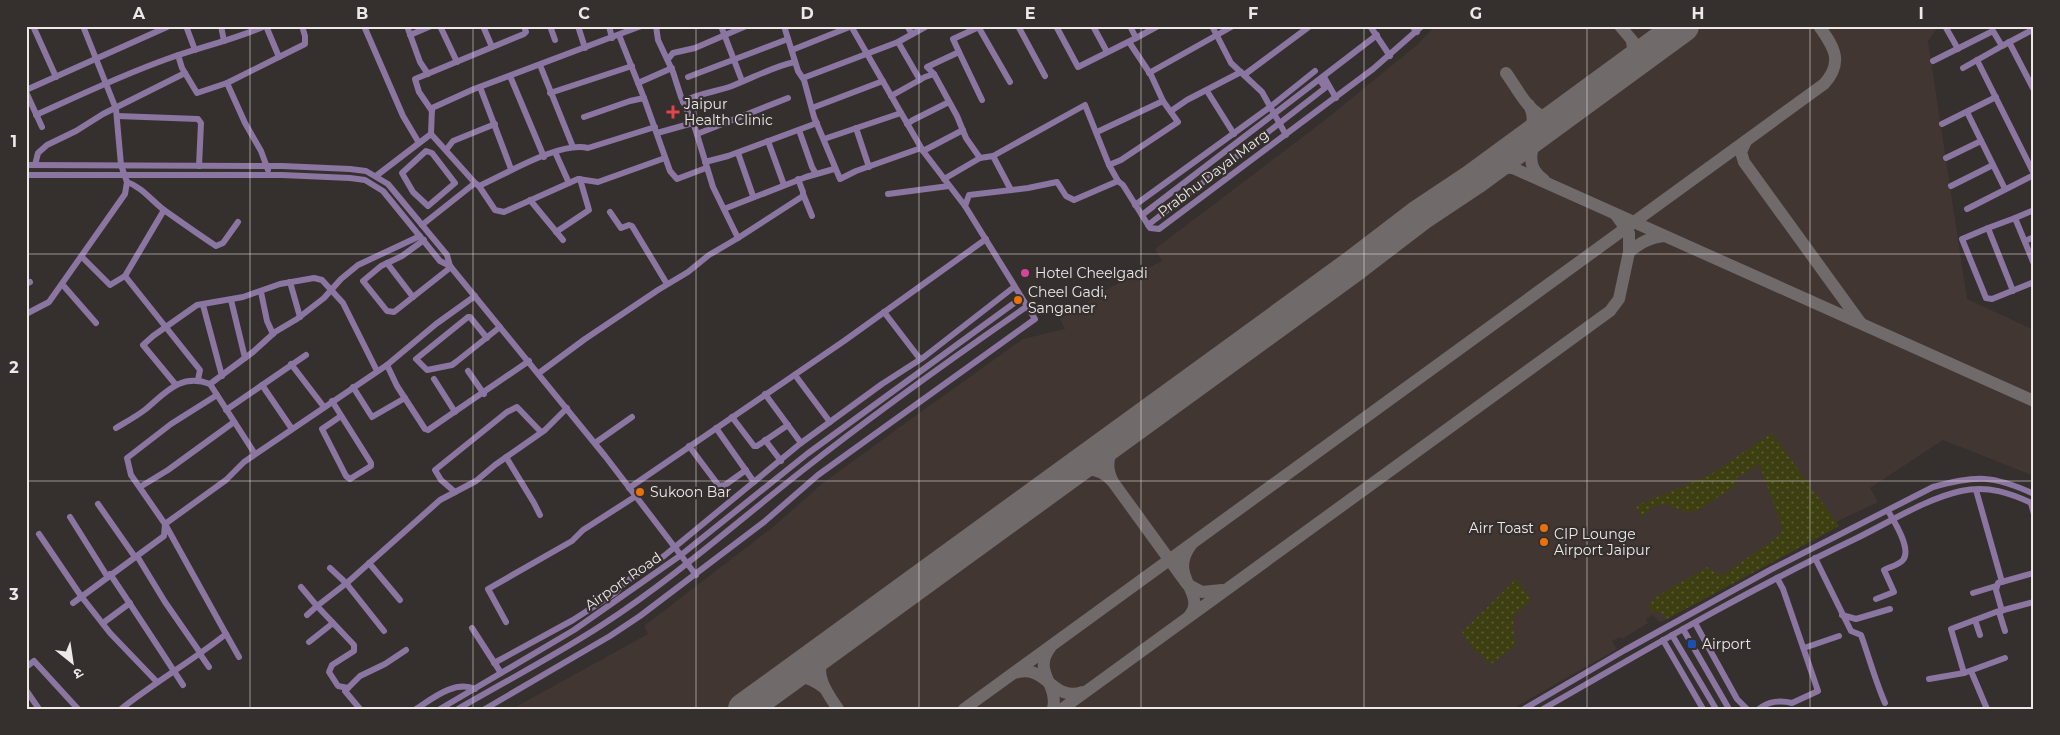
<svg xmlns="http://www.w3.org/2000/svg" width="2060" height="735" viewBox="0 0 2060 735" font-family="Montserrat,'Noto Sans Devanagari',sans-serif">
<style>
.built{fill:#423632}
.green{fill:url(#green-dots)}
.lines{fill:none;stroke-linecap:round;stroke-linejoin:round}
.taxiway{stroke:#706a6a;stroke-width:12}
.runway{stroke:#706a6a;stroke-width:32}
.minor{stroke:#8b75a1;stroke-width:6}
.grid{fill:none;stroke:#ece9e8;stroke-width:1;stroke-opacity:0.55}
.health-dot{fill:#e0444e;stroke:#352f2e;stroke-width:2}
.hotel-dot{fill:#d1479c;stroke:#352f2e;stroke-width:2}
.food-dot{fill:#e8710a;stroke:#352f2e;stroke-width:2}
.transit-dot{fill:#1a4fb4;stroke:#352f2e;stroke-width:2}
.labels{text-anchor:middle;dominant-baseline:central;stroke-width:4.5;stroke-linejoin:round;paint-order:stroke}
.poi-label{font-size:14px;fill:#ece9e8;stroke:#352f2e;text-anchor:start}
.street-label{font-size:14px;fill:#ece9e8;stroke:#352f2e}
.neatline{fill:none;stroke:#ece9e8;stroke-width:2}
.grid-label{font-size:16px;text-anchor:middle;font-weight:bold;fill:#ece9e8}
</style>
<defs>
<pattern id="green-dots" width="8" height="8" patternUnits="userSpaceOnUse" patternTransform="scale(1.25)"><rect width="8" height="8" fill="#3e3f11"/><path d="M2 2h.1M6 6h.1" fill="none" stroke="#5a5b34" stroke-width="1.8" stroke-linecap="round"/></pattern>
</defs>
<rect width="100%" height="100%" fill="#352f2e"/>
<polygon class="built" points="1435,26 1939,26 1928,41 1967,299 2034,330 2034,476 1943,440 1870,488 1878,502 1836,522 1839,526 1661,622 1658,621 1653,615 1646,619 1648,623 1622,639 1620,637 1612,641 1617,649 1512,709 512,709 648,634 644,626 773,527 823,483 900,427 1023,339 1065,329 1060,319 1111,287 1162,261 1155,249 1325,120 1418,44"/>
<g class="green">
<polygon points="1772,433 1839,526 1667,619 1660,611 1655,613 1649,609 1650,604 1656,597 1707,567 1716,573 1723,575 1780,535 1782,526 1759,464 1735,479 1737,485 1698,510 1687,512 1663,504 1652,507 1642,518 1636,506 1708,476"/>
<polygon points="1516,579 1531,600 1513,616 1515,646 1491,664 1471,646 1462,632"/>
</g>
<g class="lines">
<g class="taxiway">
<polyline points="1620,26 1636,45 1655,47"/>
<polyline points="1681,28 1681,26"/>
<polyline points="1632,42 1634,52 1633,62"/>
<path d="M 1506,73 C 1516,86 1528,113 1546,117 C 1552,118 1559,115 1565,113"/>
<polyline points="1746,141 1741,152 1744,162 1860,322"/>
<path d="M 1510,151 C 1525,138 1540,126 1529,105"/>
<polyline points="1474,179 1494,168 1513,168 2034,401"/>
<path d="M 1544,180 C 1520,163 1534,136 1552,121"/>
<path d="M 1629,252 C 1640,243 1650,237 1664,236"/>
<path d="M 1121,436 C 1108,450 1104,465 1113,482 L 1187,584 L 1202,592 L 1222,590"/>
<path d="M 1061,478 C 1078,467 1099,465 1113,482"/>
<path d="M 1190,615 C 1207,593 1167,577 1191,545"/>
<path d="M 1050,648 C 1032,672 1059,684 1053,709"/>
<path d="M 1014,673 C 1046,662 1052,703 1083,692"/>
<path d="M 764,694 C 786,679 800,668 824,688"/>
<path d="M 838,709 C 818,680 810,664 840,638"/>
<path d="M 964,709 L 1824,84 C 1844,62 1834,47 1819,26"/>
<polyline points="1062,709 1610,311 1619,299 1629,252 1629,233 1616,215"/>
</g>
<polyline class="runway" points="744,709 1352,267 1420,215 1474,179 1683,26"/>
<g class="minor">
<polyline points="33,26 56,77"/>
<polyline points="186,26 195,50"/>
<polyline points="221,26 224,41"/>
<polyline points="266,26 279,57"/>
<polyline points="364,26 403,116 419,143"/>
<polyline points="407,26 420,62 428,74"/>
<polyline points="440,26 457,62"/>
<polyline points="483,26 492,47"/>
<polyline points="550,26 555,40"/>
<polyline points="578,26 585,48"/>
<polyline points="609,26 612,38"/>
<polyline points="721,26 742,81"/>
<polyline points="784,26 798,71 804,80 814,117 840,179 856,171 921,148"/>
<polyline points="851,26 923,151 965,206"/>
<polyline points="907,26 912,34"/>
<polyline points="1018,26 1045,76"/>
<polyline points="1056,26 1078,67 1136,38 1130,26"/>
<polyline points="1093,26 1107,52"/>
<polyline points="1212,26 1231,63 1262,92 1286,135"/>
<polyline points="1370,26 1390,56"/>
<polyline points="1412,26 1417,32"/>
<polyline points="1945,26 1958,49"/>
<polyline points="979,28 1010,82"/>
<polyline points="410,35 431,26"/>
<polyline points="619,35 644,98 670,171 677,179 706,168"/>
<polyline points="1136,38 1158,26"/>
<polyline points="898,42 920,80"/>
<polyline points="2009,42 2034,90"/>
<polyline points="792,50 852,26"/>
<polyline points="959,52 982,100"/>
<polyline points="178,55 182,68 197,93 227,83 305,44 305,36 302,26"/>
<polyline points="668,59 673,53 695,48 746,26"/>
<polyline points="1977,60 2034,174"/>
<polyline points="1933,61 1993,31 2002,46 2034,29"/>
<polyline points="540,65 573,147"/>
<polyline points="1963,68 2002,46"/>
<polyline points="1149,73 1233,26"/>
<polyline points="1244,75 1310,26"/>
<polyline points="510,76 544,157"/>
<polyline points="688,77 788,39"/>
<polyline points="1324,77 1336,98"/>
<polyline points="803,78 898,42 927,26"/>
<polyline points="227,83 245,123 261,151 268,170"/>
<polyline points="638,83 672,68"/>
<polyline points="480,87 511,169"/>
<polyline points="26,90 167,27"/>
<polyline points="1207,91 1234,134"/>
<polyline points="26,92 42,127"/>
<polyline points="550,93 632,66"/>
<polyline points="891,96 925,77 934,74"/>
<path d="M 683,102 C 698,93 716,92 732,86 C 753,78 774,66 795,62"/>
<polyline points="812,108 883,81"/>
<polyline points="432,111 419,92 415,79 524,34 526,32 524,26"/>
<polyline points="1171,111 1187,100 1241,72"/>
<polyline points="1967,112 2005,189"/>
<path d="M 36,115 C 80,95 122,75 167,59 C 200,47 234,40 265,26"/>
<polyline points="117,116 198,119 201,123 199,166"/>
<polyline points="584,117 630,101 644,98"/>
<polyline points="907,124 913,120 949,102"/>
<polyline points="1942,124 1996,97"/>
<polyline points="856,128 869,167"/>
<polyline points="799,130 812,167 816,174"/>
<polyline points="1097,132 1163,101"/>
<polyline points="657,133 693,123"/>
<polyline points="431,134 475,183"/>
<polyline points="697,134 788,98"/>
<polyline points="824,139 901,113"/>
<polyline points="768,141 784,185"/>
<polyline points="446,150 453,141 495,124"/>
<polygon points="426,151 432,153 455,183 428,206 413,192 402,173"/>
<polyline points="923,151 963,130"/>
<polyline points="555,152 569,183"/>
<polyline points="738,153 753,196"/>
<polyline points="993,156 1085,105 1109,165"/>
<polyline points="980,158 966,138 957,116 934,74 927,67 959,52 953,39 981,26"/>
<polyline points="1946,158 1981,141"/>
<polyline points="705,162 728,156 817,123"/>
<polyline points="26,165 282,166 350,169 366,171 388,184 447,255 450,266 605,456 696,575"/>
<polyline points="35,165 38,153 47,145 76,131 103,114 185,73"/>
<polyline points="26,175 282,175 350,178 365,180 383,191 440,261 450,266"/>
<polyline points="376,176 431,134 432,108 474,89 641,26"/>
<polyline points="944,179 980,158 993,156 1011,190"/>
<polyline points="1118,181 1109,165 1121,160 1178,122 1163,101 1151,75 1129,42"/>
<path d="M 127,182 C 142,187 151,200 164,210 C 181,222 198,234 216,246 L 223,243 L 238,222"/>
<polyline points="479,186 495,210 504,212 578,179 598,182 665,158"/>
<polyline points="1951,186 1993,165"/>
<polyline points="803,194 812,216"/>
<polyline points="888,194 949,186"/>
<polyline points="530,200 563,240"/>
<polyline points="1135,205 1270,107 1315,71"/>
<polyline points="724,209 806,177 834,169"/>
<polyline points="1967,209 2034,175"/>
<polyline points="610,212 621,228 629,225 632,226 667,284"/>
<polyline points="1142,215 1377,35"/>
<polyline points="2015,218 2034,210"/>
<path d="M 422,225 L 475,183 L 479,186 C 506,174 560,141 588,148 L 655,127"/>
<polyline points="1148,225 1325,88 1320,80"/>
<polyline points="1988,228 2015,218 2034,264"/>
<polyline points="556,232 589,210 580,179"/>
<polyline points="738,238 803,196 803,192 798,179"/>
<polyline points="424,240 402,256 381,266 363,281 387,311 394,312 451,267"/>
<polyline points="2025,241 2034,237"/>
<polyline points="82,257 110,285 125,276 164,210"/>
<polyline points="387,263 413,297"/>
<polyline points="125,276 200,370 198,380"/>
<polyline points="290,282 300,317"/>
<polyline points="26,284 30,282"/>
<polyline points="62,284 96,323"/>
<polyline points="2013,291 1988,228 1962,239 1986,298 1992,299 2034,282"/>
<polyline points="261,292 267,321 273,334"/>
<polyline points="231,300 245,358"/>
<polyline points="203,305 222,376"/>
<polyline points="884,312 920,359"/>
<polyline points="26,314 49,302 125,194 127,182 121,165 116,109 83,26"/>
<polyline points="487,338 470,317 468,317 416,359 427,370 452,365 456,362 500,327"/>
<polyline points="291,364 324,407"/>
<polyline points="387,365 397,386 425,429 428,430 529,361"/>
<polyline points="468,371 484,394"/>
<polyline points="539,373 585,339 658,290 688,272 709,255 738,238 713,187 695,128 681,97 673,72 658,40 656,26"/>
<polyline points="795,375 830,422"/>
<polyline points="434,379 455,412"/>
<polyline points="210,384 253,352 275,332 297,319 324,298 341,279 358,265 420,236"/>
<polyline points="176,385 143,345 153,336 197,305 243,297 280,284 314,278 322,280 343,303 377,371"/>
<polyline points="262,385 292,429"/>
<polyline points="353,387 372,417 405,398"/>
<polyline points="765,394 801,443"/>
<polyline points="332,401 371,463 371,466 350,479 346,476 322,429 341,416"/>
<polyline points="226,410 306,355"/>
<polyline points="732,417 754,446 757,446 788,425"/>
<path d="M 116,428 C 126,422 137,416 146,409 C 166,392 181,373 210,384 L 255,454"/>
<polyline points="716,428 754,482"/>
<polyline points="765,440 781,461"/>
<polyline points="595,443 632,417"/>
<polyline points="689,446 719,486 725,485 746,470"/>
<polyline points="506,457 534,503 540,515"/>
<polyline points="140,487 168,470 234,422"/>
<polyline points="629,488 844,341 986,239"/>
<polyline points="1976,490 2002,582"/>
<polyline points="455,492 441,480 435,470 507,412 517,407 541,432"/>
<polyline points="2031,503 2034,514"/>
<polyline points="98,504 135,557"/>
<polyline points="70,517 107,576"/>
<polyline points="39,534 81,596 110,633 157,682"/>
<polyline points="137,556 165,602 201,654"/>
<path d="M 1815,558 L 1851,631 L 1861,635 C 1869,657 1875,680 1885,703"/>
<polyline points="369,563 400,600"/>
<polyline points="330,568 346,583 384,631"/>
<path d="M 110,574 C 135,611 159,648 183,685"/>
<polyline points="301,587 317,606 348,582 440,500 476,481 495,465 545,430 567,408"/>
<polyline points="1973,593 1996,586"/>
<path d="M 1876,599 L 1894,592 L 1884,570 C 1889,567 1899,565 1903,560 C 1912,549 1894,521 1888,511"/>
<polyline points="73,603 164,536 165,524 226,480 244,462 387,365 436,324 475,296"/>
<polyline points="2002,611 1996,590 1998,583 2034,573"/>
<polyline points="1999,612 2005,631"/>
<polyline points="307,615 317,606 354,645 354,651 332,665 329,672 338,686 348,688"/>
<polyline points="1842,615 1856,619 1890,609"/>
<polyline points="1975,620 1980,635"/>
<polyline points="506,622 488,589 572,541 583,530 636,496"/>
<polyline points="103,623 130,603"/>
<polyline points="1695,623 1737,699 1747,709"/>
<polyline points="472,628 501,673"/>
<polyline points="1683,629 1729,709"/>
<polyline points="226,634 239,657"/>
<polyline points="1672,635 1716,709"/>
<polyline points="1663,640 1703,709"/>
<polyline points="309,642 333,623"/>
<polyline points="1804,648 1839,636"/>
<polyline points="200,654 209,667"/>
<polyline points="2005,658 1964,673 1951,629 1996,612 2034,602"/>
<polyline points="494,663 573,620 615,593 624,583 664,556 801,443 882,384 924,357 1014,287"/>
<polyline points="26,667 34,661 78,709"/>
<polyline points="1971,671 1987,709"/>
<polyline points="1929,679 1964,673"/>
<polyline points="26,690 39,709"/>
<path d="M 121,709 C 155,682 192,661 226,634 L 165,524 L 131,475 L 127,458 L 171,424 L 217,395"/>
<polyline points="360,709 345,691 360,676 385,664 406,650"/>
<path d="M 416,709 C 433,698 455,680 475,689"/>
<polyline points="440,709 574,630 681,555 807,454 1021,298"/>
<path d="M 458,709 C 506,681 556,655 602,625 C 673,579 737,522 803,470 C 875,413 951,359 1026,307"/>
<polyline points="485,709 610,636 640,616 764,522 818,475 1035,319 965,206 969,195 1028,188 1057,182 1066,196 1074,200 1118,181 1123,185 1150,228 1159,229 1373,69 1422,26"/>
<path d="M 1524,709 L 1625,650 L 1770,570 L 1933,487 C 1976,475 1993,475 2034,494"/>
<path d="M 1543,709 C 1646,650 1748,590 1855,539 C 1888,523 1925,499 1961,491 C 1988,485 2010,493 2034,504"/>
<path d="M 1759,709 C 1768,701 1781,700 1792,703 L 1818,691 L 1783,589 L 1777,578"/>
</g>
</g>
<path class="grid" d="M 250,26 L 250,709M 473,26 L 473,709M 696,26 L 696,709M 919,26 L 919,709M 1141,26 L 1141,709M 1364,26 L 1364,709M 1587,26 L 1587,709M 1810,26 L 1810,709M 26,254 L 2034,254M 26,481 L 2034,481"/>
<path class="health-dot" d="M670.5 104.5h5v5h5v5h-5v5h-5v-5h-5v-5h5z"/>
<circle class="hotel-dot" cx="1025" cy="273" r="5"/>
<g class="food-dot">
<circle cx="1018" cy="300" r="5"/>
<circle cx="640" cy="492" r="5"/>
<circle cx="1544" cy="528" r="5"/>
<circle cx="1544" cy="542" r="5"/>
</g>
<rect class="transit-dot" x="1687" y="639" width="10" height="10" rx="2.5"/>
<g class="labels">
<g class="poi-label">
<text x="684" y="104">Jaipur<tspan x="684" dy="16">Health Clinic</tspan></text>
<text x="1035" y="273">Hotel Cheelgadi</text>
<text x="1028" y="292">Cheel Gadi,<tspan x="1028" dy="16">Sanganer</tspan></text>
<text x="650" y="492">Sukoon Bar</text>
<text x="1534" y="528" text-anchor="end">Airr Toast</text>
<text x="1554" y="534">CIP Lounge<tspan x="1554" dy="16">Airport Jaipur</tspan></text>
<text x="1702" y="644">Airport</text>
</g>
<g class="street-label">
<text transform="translate(1213 173) rotate(-37)">Prabhu Dayal Marg</text>
<text transform="translate(623 581) rotate(-35)">Airport Road</text>
</g>
</g>
<rect width="2060" height="735" fill="none" stroke="#352f2e" stroke-width="55"/>
<g transform="translate(72 662) rotate(150)" stroke="#352f2e" stroke-width="4" paint-order="stroke">
<path d="M0-4L9 19L0 12L-9 19Z" fill="#ece9e8"/>
<text y="-8" font-size="14" font-weight="bold" text-anchor="middle" fill="#ece9e8">उ</text>
</g>
<rect x="28" y="28" width="2004" height="680" class="neatline"/>
<g class="grid-label">
<text x="139" y="19">A</text>
<text x="362" y="19">B</text>
<text x="584" y="19">C</text>
<text x="807" y="19">D</text>
<text x="1030" y="19">E</text>
<text x="1253" y="19">F</text>
<text x="1476" y="19">G</text>
<text x="1698" y="19">H</text>
<text x="1921" y="19">I</text>
<text x="14" y="147">1</text>
<text x="14" y="373">2</text>
<text x="14" y="600">3</text>
</g>
</svg>
